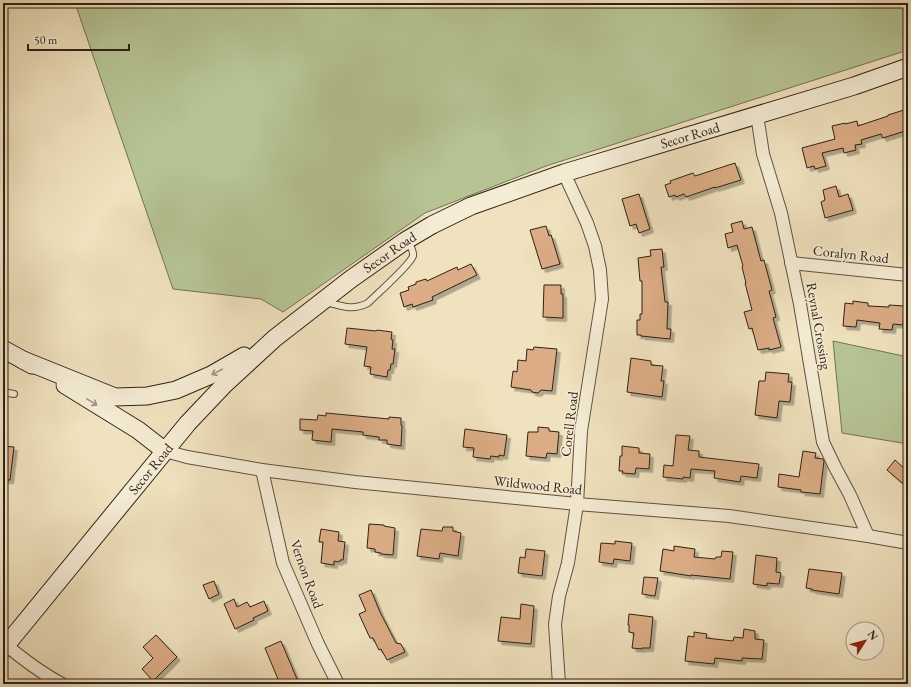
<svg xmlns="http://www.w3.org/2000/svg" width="911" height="687" viewBox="0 0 911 687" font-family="'EB Garamond',serif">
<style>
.green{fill:#b6c494;stroke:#727256}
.building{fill:#dbac85;stroke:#2f2117;filter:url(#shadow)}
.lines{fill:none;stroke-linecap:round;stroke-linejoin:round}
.service-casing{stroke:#5f5141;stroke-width:8}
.minor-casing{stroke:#5f5141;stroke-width:14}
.secondary-casing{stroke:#2f2117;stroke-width:19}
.service{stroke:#f5ecd5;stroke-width:6}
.minor{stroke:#f5ecd5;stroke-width:12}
.secondary{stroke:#f5ecd5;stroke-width:17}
.oneway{stroke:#9c9180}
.labels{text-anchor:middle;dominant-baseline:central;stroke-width:3;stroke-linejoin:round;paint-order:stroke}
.street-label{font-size:14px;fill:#2f2117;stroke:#f5ecd5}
</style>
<defs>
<filter id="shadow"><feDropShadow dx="3.5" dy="3.5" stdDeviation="0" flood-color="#0004"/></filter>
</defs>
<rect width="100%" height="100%" fill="#f0e2be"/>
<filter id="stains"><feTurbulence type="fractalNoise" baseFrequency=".005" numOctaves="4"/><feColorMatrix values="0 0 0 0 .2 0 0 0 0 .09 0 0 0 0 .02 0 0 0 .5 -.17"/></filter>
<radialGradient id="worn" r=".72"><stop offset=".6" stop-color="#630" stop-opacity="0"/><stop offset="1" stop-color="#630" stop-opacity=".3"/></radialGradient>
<g class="green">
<polygon points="75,3 908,3 908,50 546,166 425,213 283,312 261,299 173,289"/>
<polygon points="833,341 908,357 908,444 842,433"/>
</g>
<g class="building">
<polygon points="904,110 904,111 908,110 908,130 883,138 881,134 861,140 862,144 855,145 856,150 844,153 843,148 822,153 826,166 815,169 814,166 807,168 802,148 835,139 832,126 845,123 845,124 857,121 858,126 888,116 888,115"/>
<polygon points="735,163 741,180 715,188 715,187 686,197 684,194 676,197 675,195 669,197 665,185 671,183 670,181 693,173 695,176"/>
<polygon points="836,186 839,197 848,194 853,210 825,218 821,202 825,200 823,190"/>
<polygon points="639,194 650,229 639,233 636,224 630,226 622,199"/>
<polygon points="742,221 744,229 752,227 761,261 764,260 772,290 769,291 776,317 773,318 781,347 769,350 769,348 758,350 752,328 749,329 744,312 752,310 745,283 746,283 742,267 743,266 737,245 728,248 725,234 733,232 731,224"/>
<polygon points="546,226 549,236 551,235 552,238 560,264 542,269 530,230"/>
<polygon points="662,249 664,267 661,267 665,302 668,302 667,329 671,329 670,339 641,336 641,335 637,335 637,320 640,320 640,314 642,314 642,281 640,281 638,258 651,256 650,250"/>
<polygon points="471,264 477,275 432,297 433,300 413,307 412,304 404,307 400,293 409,290 408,287 416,284 416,282 426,279 427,281 457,267 458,270"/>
<polygon points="544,285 561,285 561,294 563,294 563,318 543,317"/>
<polygon points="853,301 868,303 868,306 889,307 889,305 904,306 903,325 893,324 892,330 879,329 880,323 857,320 856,327 843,326 845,303 853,304"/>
<polygon points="347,328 376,331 377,330 392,332 391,339 393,340 392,349 395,349 393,364 391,364 390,370 388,370 387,377 370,374 371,367 364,366 367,347 345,344"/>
<polygon points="534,347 557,349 552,391 541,390 538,393 532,392 531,390 511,387 513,371 517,372 518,360 526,361 527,349 533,350"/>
<polygon points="631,358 651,361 651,365 663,366 661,381 664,381 662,397 627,392"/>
<polygon points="766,372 789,374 788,382 792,382 790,402 779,401 777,418 755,415 759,381 765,381"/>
<polygon points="326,413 389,419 389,417 401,418 401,425 402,426 401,446 387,444 387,440 379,440 379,437 363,435 363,432 332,429 331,442 312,440 313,431 300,430 300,419 317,420 318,415 326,416"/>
<polygon points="538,427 549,428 549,431 559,432 557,454 547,453 546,458 526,456 528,432 538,432"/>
<polygon points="465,429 507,435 504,456 499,455 499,457 491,456 490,459 473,457 474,448 463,447"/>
<polygon points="676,435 690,436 688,450 699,451 699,457 759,464 757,478 741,476 740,482 714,478 715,471 691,469 690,478 683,477 683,479 663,477 664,465 673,466"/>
<polygon points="3,446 14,447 10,480 3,480"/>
<polygon points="622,446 639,448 639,453 650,454 649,469 636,468 635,474 622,473 623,471 619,471 620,456 622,456"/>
<polygon points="803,451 816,453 815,458 823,459 824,461 820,494 801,492 801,490 778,487 779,474 799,477"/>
<polygon points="895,460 908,472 908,488 887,470"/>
<polygon points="369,524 384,525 384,526 395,528 393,555 381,554 381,553 375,552 375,549 367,548"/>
<polygon points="443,527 453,527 453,531 461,533 458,556 440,553 439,559 417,556 421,529 442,531"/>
<polygon points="321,529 339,532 338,541 345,542 343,560 340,560 339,562 334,561 334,565 321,563 323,542 319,542"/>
<polygon points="615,541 632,543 630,561 614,559 613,564 599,562 601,543 615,544"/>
<polygon points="674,546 695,549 694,557 715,559 716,557 721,557 722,551 733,552 730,579 691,575 691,576 660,571 663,549 674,551"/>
<polygon points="526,549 545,551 542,576 518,573 520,557 525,558"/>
<polygon points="756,555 777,558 776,572 781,573 779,584 767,583 767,586 753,584"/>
<polygon points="809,569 842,573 839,594 812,590 812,589 806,588"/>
<polygon points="644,577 658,578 655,596 642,594"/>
<polygon points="214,581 219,594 209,599 203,585"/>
<polygon points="371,590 380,612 396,643 401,644 405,652 387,660 381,649 379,650 373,638 370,638 359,614 366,611 359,595"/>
<polygon points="234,599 237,607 247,602 250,607 264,601 268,611 253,618 254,620 235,629 224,604"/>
<polygon points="521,604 534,606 531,644 498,641 501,617 520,619"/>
<polygon points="629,614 653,617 650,648 642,648 642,649 632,648 634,633 629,632 629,625 628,625"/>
<polygon points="744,629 755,631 755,639 764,640 762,659 742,658 742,661 715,658 714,664 685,661 688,636 694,637 694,632 707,634 706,638 733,641 734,637 743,638"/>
<polygon points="156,635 177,657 153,681 142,669 153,658 143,647"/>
<polygon points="281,641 299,684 280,684 265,648"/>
</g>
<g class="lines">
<g class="service-casing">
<g id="service">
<path d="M 326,302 C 342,306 352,311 368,303 C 377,294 410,265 413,256 C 414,251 410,246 408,241"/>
<polyline points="3,392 14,394"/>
</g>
</g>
<g class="minor-casing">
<g id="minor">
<polyline points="757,115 763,154 781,213 800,304 823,442 835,467 850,495 868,536"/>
<polyline points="791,263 908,275"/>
<polyline points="165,451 187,457 262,470 355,482 577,504 729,516 868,536 908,543"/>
<polyline points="262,470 283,563 318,644 338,684"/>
<path d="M 6,645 C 24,660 41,673 62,684"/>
<polyline points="559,684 555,624 559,596 568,563 577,504 581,431 602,299 600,270 595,246 587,223 564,173"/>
</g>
</g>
<g class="secondary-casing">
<g id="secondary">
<polyline points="3,349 32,365"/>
<polyline points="23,360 115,397 147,396 176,390 211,375 244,356"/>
<polyline points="65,385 138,430 165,451"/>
<path id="s1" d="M 3,649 L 165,451 L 188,423 L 225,384 L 275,338 L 351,279 L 405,241 L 432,225 L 471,206 L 564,173 L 854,86 L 908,67"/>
</g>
</g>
<use href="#service" class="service"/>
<use href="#minor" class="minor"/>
<use href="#secondary" class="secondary"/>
</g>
<defs><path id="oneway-shaft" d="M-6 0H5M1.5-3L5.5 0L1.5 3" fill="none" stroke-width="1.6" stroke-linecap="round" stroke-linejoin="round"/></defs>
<g class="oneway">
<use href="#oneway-shaft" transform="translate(217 372) rotate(152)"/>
<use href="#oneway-shaft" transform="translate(92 402) rotate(31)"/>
</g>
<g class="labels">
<g class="street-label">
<text stroke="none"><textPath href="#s1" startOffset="881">Secor Road</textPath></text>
<text stroke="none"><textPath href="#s1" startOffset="557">Secor Road</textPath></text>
<text transform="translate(851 254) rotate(6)">Coralyn Road</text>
<text transform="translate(819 326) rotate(80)">Reynal Crossing</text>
<text transform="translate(569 424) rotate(-83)">Corell Road</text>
<text stroke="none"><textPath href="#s1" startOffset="233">Secor Road</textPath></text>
<text transform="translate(538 485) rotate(6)">Wildwood Road</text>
<text transform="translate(307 574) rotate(70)">Vernon Road</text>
</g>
</g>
<rect width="911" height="687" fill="none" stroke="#f0e2be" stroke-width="16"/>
<rect x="4" y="4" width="903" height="679" fill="none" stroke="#2f2117" stroke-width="2"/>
<rect x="8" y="8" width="895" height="671" fill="none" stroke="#2f2117"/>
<g transform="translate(865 641) rotate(54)"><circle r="19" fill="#f5ecd5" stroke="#a69b89"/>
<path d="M0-3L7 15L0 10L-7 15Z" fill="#8f2418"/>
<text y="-6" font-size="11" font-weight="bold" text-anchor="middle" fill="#2f2117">N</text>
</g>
<path d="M28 44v6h101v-6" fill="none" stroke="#2f2117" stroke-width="2"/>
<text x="34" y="44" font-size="12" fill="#2f2117" stroke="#f5ecd5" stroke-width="3" paint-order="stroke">50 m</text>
<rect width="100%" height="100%" filter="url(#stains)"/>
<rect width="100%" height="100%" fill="url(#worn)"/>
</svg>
